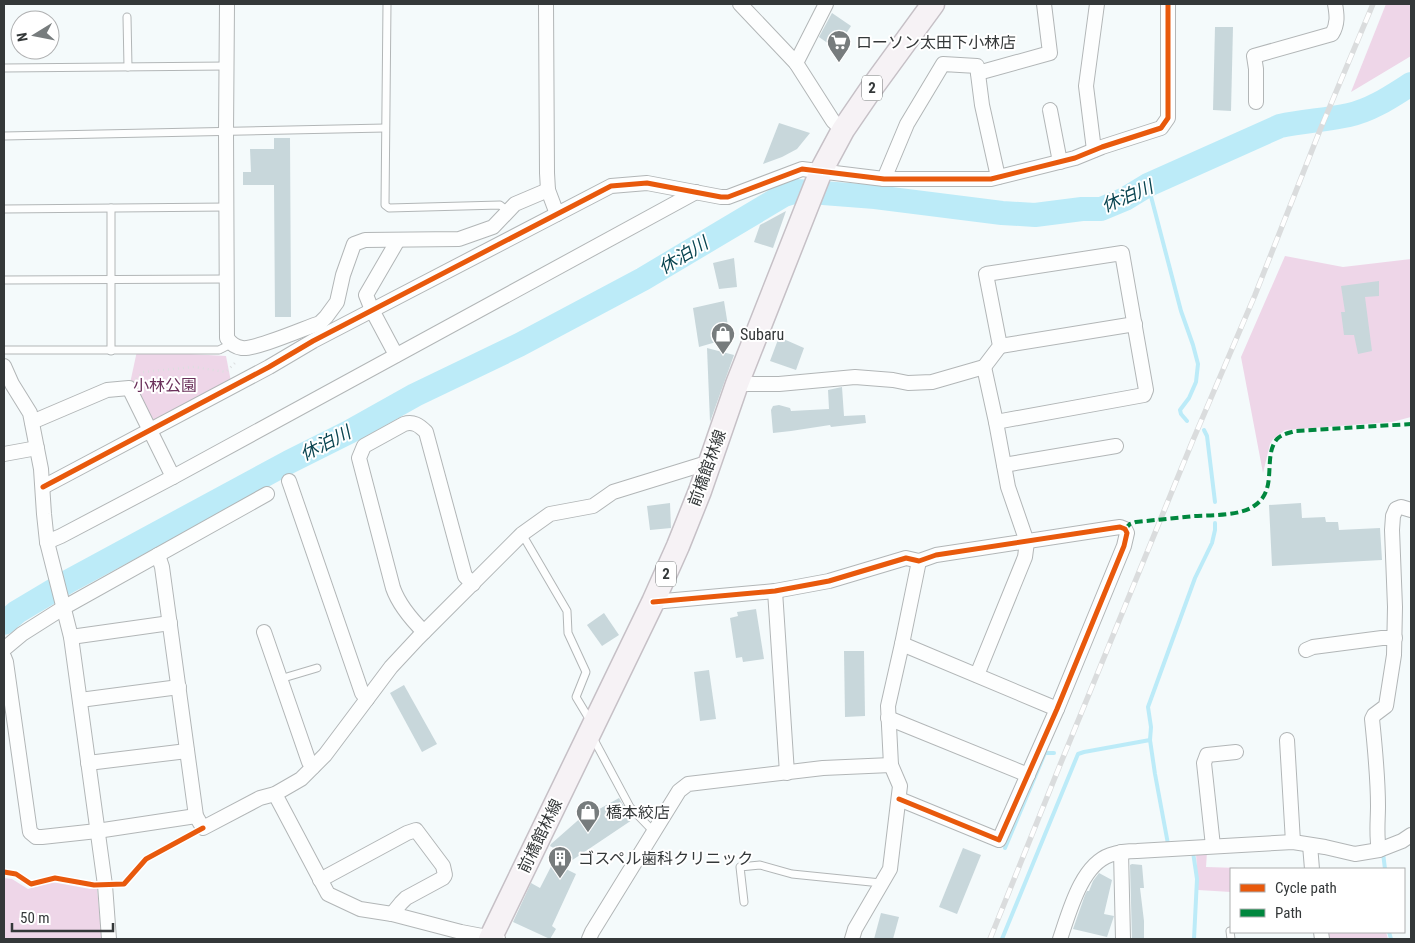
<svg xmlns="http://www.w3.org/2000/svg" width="1415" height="943" viewBox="0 0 1415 943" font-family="'Roboto Condensed','Noto Sans JP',sans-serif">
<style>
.green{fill:#eed6e8}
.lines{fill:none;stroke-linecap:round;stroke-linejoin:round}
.stream{stroke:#bcebf8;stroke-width:4}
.river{stroke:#bcebf8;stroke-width:24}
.building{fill:#c8d7db}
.service-casing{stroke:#b2b6b7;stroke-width:9}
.minor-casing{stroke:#b2b6b7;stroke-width:16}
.primary-casing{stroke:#c6c0c6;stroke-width:25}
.path{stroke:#dddfe0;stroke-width:2.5;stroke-dasharray:1 4;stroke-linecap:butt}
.service{stroke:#fdfefe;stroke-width:7}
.minor{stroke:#fdfefe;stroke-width:14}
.primary{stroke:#f6f2f5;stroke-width:22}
.rail-casing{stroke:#dadcdd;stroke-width:5.5}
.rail{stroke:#fff;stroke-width:4;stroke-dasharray:11;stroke-linecap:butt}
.quiet{stroke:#00873e;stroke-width:4;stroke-dasharray:8 4;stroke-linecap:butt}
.cycleway-casing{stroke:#fff;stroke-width:8}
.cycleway{stroke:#e8590c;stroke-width:5}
.labels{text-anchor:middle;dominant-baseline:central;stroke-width:4;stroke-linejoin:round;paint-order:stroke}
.shield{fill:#fff;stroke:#717474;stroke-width:1}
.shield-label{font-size:15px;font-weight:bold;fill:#343839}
.poi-label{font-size:16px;fill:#343839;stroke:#fff;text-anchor:start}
.park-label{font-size:16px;fill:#6a305a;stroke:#fff}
.street-label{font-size:16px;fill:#343839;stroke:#fff}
.water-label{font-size:18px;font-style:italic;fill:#084450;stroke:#fff}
</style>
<rect width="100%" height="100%" fill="#f4fafb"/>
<g class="green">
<polygon points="1386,4 1411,4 1411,56 1351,92"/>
<polygon points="1285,256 1343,267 1411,259 1411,417 1392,422 1285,430 1273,439 1270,444 1263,473 1241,357"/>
<polygon points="137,351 226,356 232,387 150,430 129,388"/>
<polygon points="1207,852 1206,867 1274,869 1231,869 1231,892 1198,890 1196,853"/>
<polygon points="4,878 12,879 28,889 52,882 90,889 97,888 102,939 4,939"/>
<polygon points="1327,932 1386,932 1388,939 1328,939"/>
</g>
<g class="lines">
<g class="stream">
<polyline points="1148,185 1181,311 1193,345 1198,364 1196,382 1189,398 1180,410 1181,414 1187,421"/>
<polyline points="1204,430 1207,436 1215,502"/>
<polyline points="1168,844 1155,774 1150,740 1151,727 1148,707 1195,578 1212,543 1215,530 1215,523"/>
<polyline points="1005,848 1045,753 1054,753"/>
<polyline points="1193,852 1197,879 1194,939"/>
<polyline points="1383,853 1385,869"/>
<polyline points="1389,932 1391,939"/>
<polyline points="1002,939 1078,754 1084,752 1150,740"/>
</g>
<path class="river" d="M 4,623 L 17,612 L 69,581 L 289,462 L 349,432 L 415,395 L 519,345 L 643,279 L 784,195 L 797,191 L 875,197 L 1002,213 L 1035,215 L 1082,209 L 1101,209 L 1125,199 L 1148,185 L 1280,126 C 1303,121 1326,120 1349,115 C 1372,110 1392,96 1411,84"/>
</g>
<g class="building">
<polygon points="832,13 851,26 836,49 819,37"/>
<polygon points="1215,27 1233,27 1231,111 1213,110"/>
<polygon points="779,123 810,133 797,149 782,157 763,164"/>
<polygon points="274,138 290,138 291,317 275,317 274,185 243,185 243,172 251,172 250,149 274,149"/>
<polygon points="786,211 773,248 754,242 760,225"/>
<polygon points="734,258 737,287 719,289 713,263"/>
<polygon points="1379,281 1379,296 1365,297 1372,351 1358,354 1354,335 1344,335 1341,312 1345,312 1341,286"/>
<polygon points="724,301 730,338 699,347 693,308"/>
<polygon points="779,337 804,348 796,370 770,361"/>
<polygon points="707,348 734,355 710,422"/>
<polygon points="842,387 844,416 865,415 866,423 831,427 830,425 791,431 773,433 771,410 773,406 779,405 790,408 791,411 829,409 828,390"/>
<polygon points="670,503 671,528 650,530 647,506"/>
<polygon points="1301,503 1302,518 1325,517 1326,522 1338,522 1339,530 1380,528 1382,560 1272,566 1269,505"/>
<polygon points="756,609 764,659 743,662 742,657 736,658 730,618 738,616 737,612"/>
<polygon points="604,613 619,635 602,646 587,625"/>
<polygon points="844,651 864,651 865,716 845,717"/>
<polygon points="709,670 716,719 700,721 694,672"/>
<polygon points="404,685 437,744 422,752 390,693"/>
<polygon points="619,798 632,820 562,867 576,874 552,926 556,929 550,939 513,922 531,883 540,888 559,851 550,846 551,844 592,808 594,812"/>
<polygon points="963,848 981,855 957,914 939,907"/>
<polygon points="1132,864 1142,865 1144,888 1140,888 1144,921 1144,939 1132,939 1130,865"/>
<polygon points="1099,873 1112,880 1104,914 1114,916 1107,937 1073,929 1085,895 1087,891 1089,891 1093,881"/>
<polygon points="881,913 899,917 893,939 874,939"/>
</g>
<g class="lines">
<g class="service-casing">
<g id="service">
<polyline points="387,4 385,205 389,208 500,205 508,211"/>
<polyline points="127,17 128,67"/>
<polyline points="4,68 227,66"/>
<polyline points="4,136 385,128"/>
<polyline points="111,208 111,351"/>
<polyline points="4,209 227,207"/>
<polyline points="4,280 227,279"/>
<polyline points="4,350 219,350 231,344"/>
<polyline points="522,534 567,611 568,633 586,672 576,697 591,722"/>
<polyline points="280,679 317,668"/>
<polyline points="592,736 630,807 654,832"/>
<polyline points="744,902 740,867 760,865 792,874 881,883"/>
<polyline points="1231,939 1230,931 1231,931"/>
</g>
</g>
<g class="minor-casing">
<g id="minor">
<path d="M 227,4 L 226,132 L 227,338 C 231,344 235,347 242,348 C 255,350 305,328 320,323 L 326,317 L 337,302 L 343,275 L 354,244 L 365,240 L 459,239 L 493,227 L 515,204 L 548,190"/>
<polyline points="546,4 547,173 548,190 557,214"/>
<polyline points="740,4 796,63 833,121 843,130"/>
<polyline points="796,63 826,4"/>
<polyline points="978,73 1050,53 1044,4"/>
<path d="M 1256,102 L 1256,69 L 1254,56 L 1332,34 C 1338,24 1337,15 1335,4"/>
<polyline points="1050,110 1060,162"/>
<polyline points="1094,150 1086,86 1097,4"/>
<polyline points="884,179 907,124 943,64 977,66 982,105 998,177"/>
<polyline points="1000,346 1135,324"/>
<polyline points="396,355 372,310 366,295 398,240"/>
<polyline points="4,366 12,384 30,413 41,469 44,514 47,542 71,637 105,885 109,939"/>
<polyline points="737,384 779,384 855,377 893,380 908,383 932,382 984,367 1000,346 986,274 1122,253 1146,390 1144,395 996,422"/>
<polyline points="32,422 107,390 129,388 173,477"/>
<polyline points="4,454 37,448"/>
<polyline points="1004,465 1116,446"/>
<polyline points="289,481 362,693 367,699"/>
<polyline points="43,487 269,367 313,341 611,186 647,183 721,197 728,197 802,169 884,179 991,179 1075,158 1102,147 1161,128 1168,118 1168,4"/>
<polyline points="47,542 61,536 173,477 696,192"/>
<polyline points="158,555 162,567 196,816 203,828 260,798 275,794 301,779 325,755 391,667 418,638 522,534 550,514 593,506 613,492 710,462"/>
<polyline points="775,591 787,773"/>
<polyline points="653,602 775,591 829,581 906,558 919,561 936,555 1113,528 1120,527 1125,529 1127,533 1124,546 1057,709 999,840 899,799"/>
<polyline points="264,632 309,762 313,767"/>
<path d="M 424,632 C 411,619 399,605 393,588 L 359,458 L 364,446 L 404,424 C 413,421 419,425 426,432 L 465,576 L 473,584"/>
<polyline points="71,637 170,623"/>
<polyline points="902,644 1057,709"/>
<polyline points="4,649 22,634 63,608 267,494"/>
<polyline points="1306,650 1313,647 1382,638 1395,638"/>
<polyline points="4,657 6,662 30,832 36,837 42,837 97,831 196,816"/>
<polyline points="977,675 1025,557 1027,542 1008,487 996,422 984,367"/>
<polyline points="80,700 179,687"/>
<polyline points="888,718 1028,775"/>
<polyline points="1287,740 1293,842"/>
<polyline points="88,763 187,751"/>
<polyline points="275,794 328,894 360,909 392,914 461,932 498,939"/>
<polyline points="1310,845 1312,869"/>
<polyline points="1213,846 1204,763 1207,755 1236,752"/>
<path d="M 1379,850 C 1376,835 1378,821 1378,806 C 1378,777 1375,748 1372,719 L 1374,715 L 1386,706 L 1394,655 L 1395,607 L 1392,530 L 1393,516 L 1396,509 L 1401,507 L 1411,510"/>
<polyline points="1121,852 1123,939"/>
<polyline points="320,880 407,833 416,830 443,866 445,875 443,878 406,898 401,903 392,914"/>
<polyline points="1321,932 1322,939"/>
<polyline points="589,939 592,932 679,791 688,784 823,768 891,765"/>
<polyline points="852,939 855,929 890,869 900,786 891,765 888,706 902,644 919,561"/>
<path d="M 1060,939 C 1069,913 1081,865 1110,855 C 1119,852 1128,851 1137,851 L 1293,842 L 1325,847 L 1355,854 L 1379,850 L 1402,841 L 1411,835"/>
</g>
</g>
<g class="primary-casing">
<polyline id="primary" points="490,939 653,602 678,546 700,491 737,384 821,171 843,130 871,89 933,4"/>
</g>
<polyline class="path" points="136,379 143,372 194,367 226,372 237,361"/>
<use href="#service" class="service"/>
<use href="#minor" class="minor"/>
<use href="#primary" class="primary"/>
<g class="rail-casing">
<polyline id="rail" points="990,939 1060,765 1193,440 1255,295 1320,130 1373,4"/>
</g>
<use href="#rail" class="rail"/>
<path class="quiet" d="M 1125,529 L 1130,524 L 1136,522 C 1156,520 1175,518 1194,516 C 1211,515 1240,516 1254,506 C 1279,490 1262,457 1277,439 C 1282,434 1289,433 1295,431 L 1411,424"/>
<g class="cycleway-casing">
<g id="cycleway">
<polyline points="43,487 269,367 313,341 611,186 647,183 721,197 728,197 802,169 884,179 991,179 1075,158 1102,147 1161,128 1168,118 1168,4"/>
<polyline points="653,602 775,591 829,581 906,558 919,561 936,555 1113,528 1120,527 1125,529 1127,533 1124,546 1057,709 999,840 899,799"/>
<polyline points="4,872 16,874 31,884 55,878 94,885 124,884 146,859 203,828"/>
</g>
</g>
<use href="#cycleway" class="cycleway"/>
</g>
<defs>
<g id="supermarket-pin" transform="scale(1.25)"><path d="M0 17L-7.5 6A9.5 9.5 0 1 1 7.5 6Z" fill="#777c7d" stroke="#fff"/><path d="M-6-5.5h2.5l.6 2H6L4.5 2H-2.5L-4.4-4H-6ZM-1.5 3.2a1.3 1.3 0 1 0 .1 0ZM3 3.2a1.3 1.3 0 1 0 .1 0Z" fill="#fff"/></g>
<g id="shop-pin" transform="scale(1.25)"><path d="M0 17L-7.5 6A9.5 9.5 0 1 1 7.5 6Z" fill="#777c7d" stroke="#fff"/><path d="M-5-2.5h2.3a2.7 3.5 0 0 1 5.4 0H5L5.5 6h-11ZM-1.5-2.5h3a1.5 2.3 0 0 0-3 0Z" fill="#fff"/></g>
<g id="building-pin" transform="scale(1.25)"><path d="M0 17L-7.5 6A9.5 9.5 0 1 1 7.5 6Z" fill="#777c7d" stroke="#fff"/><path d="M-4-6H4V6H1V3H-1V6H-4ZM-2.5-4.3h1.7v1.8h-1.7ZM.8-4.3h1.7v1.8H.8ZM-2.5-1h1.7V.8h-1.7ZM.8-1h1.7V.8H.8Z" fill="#fff"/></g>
</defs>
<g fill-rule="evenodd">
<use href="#supermarket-pin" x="839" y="42"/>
<use href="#shop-pin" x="723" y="334"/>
<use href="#shop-pin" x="588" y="812"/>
<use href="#building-pin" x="560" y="858"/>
</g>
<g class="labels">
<g class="shield">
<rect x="862" y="75.5" width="20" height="25" rx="4"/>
<rect x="656" y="561.5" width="20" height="25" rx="4"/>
</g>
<g class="shield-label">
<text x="872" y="88">2</text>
<text x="666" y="574">2</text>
</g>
<g class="poi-label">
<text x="856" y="42">ローソン太田下小林店</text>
<text x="740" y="334">Subaru</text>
<text x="606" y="812">橋本絞店</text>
<text x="578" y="858">ゴスペル歯科クリニック</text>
</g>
<g class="park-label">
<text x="165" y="385">小林公園</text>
</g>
<g class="street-label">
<text transform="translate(707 468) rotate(-70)">前橋館林線</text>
<text transform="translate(540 836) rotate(-64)">前橋館林線</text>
</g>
<g class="water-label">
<text transform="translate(1127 196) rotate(-23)">休泊川</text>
<text transform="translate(683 255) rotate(-31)">休泊川</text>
<text transform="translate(325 443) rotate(-27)">休泊川</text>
</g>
</g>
<rect width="1415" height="943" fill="none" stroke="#343839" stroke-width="10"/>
<rect x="1230" y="868" width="175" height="65" fill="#ffffff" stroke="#aeafb0"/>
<rect x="1240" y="884" width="25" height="8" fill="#e8590c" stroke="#aeafb0"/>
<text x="1275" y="893" font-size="15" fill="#343839">Cycle path</text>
<rect x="1240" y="909" width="25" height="8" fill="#00873e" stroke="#aeafb0"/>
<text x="1275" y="918" font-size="15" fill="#343839">Path</text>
<g transform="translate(35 35) rotate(260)"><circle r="24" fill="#ffffff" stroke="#aeafb0"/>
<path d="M0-4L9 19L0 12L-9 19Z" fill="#777c7d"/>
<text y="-8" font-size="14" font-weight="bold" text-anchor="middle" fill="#343839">N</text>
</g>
<path d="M12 923v8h101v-8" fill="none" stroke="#343839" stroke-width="2.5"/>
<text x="20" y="923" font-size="15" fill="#343839" stroke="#ffffff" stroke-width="4" paint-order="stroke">50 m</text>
</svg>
